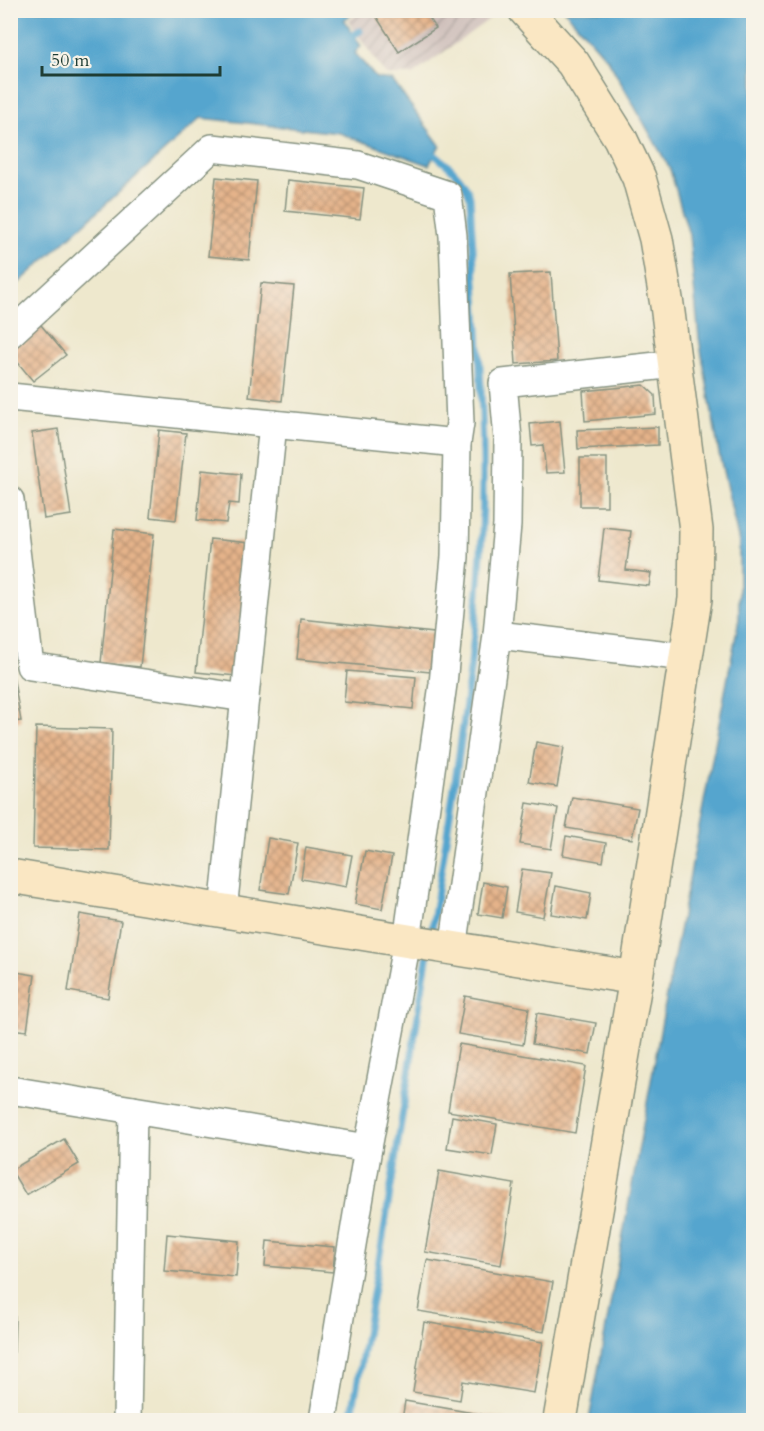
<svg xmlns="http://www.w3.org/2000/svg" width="764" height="1431" viewBox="0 0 764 1431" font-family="Cardo,serif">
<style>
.industrial{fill:url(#industrial-furrows)}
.water{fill:#54a5ce;stroke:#3a7181;stroke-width:1.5}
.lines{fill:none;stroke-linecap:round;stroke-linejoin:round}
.stream{stroke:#54a5ce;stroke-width:7}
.building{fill:url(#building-cross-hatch)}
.street-casing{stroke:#869280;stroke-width:30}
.secondary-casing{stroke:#869280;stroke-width:36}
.street{stroke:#fff;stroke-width:27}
.secondary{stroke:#fae7c3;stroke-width:33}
</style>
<defs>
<pattern id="industrial-furrows" width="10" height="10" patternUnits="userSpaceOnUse" patternTransform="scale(1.5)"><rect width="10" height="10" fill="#cfc0bb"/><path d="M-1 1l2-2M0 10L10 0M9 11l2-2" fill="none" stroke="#a79d99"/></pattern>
<pattern id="building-cross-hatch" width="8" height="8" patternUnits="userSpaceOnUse" patternTransform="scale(1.5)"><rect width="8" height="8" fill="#e5b38a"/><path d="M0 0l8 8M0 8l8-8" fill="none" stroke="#b99372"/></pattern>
</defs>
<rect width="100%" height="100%" fill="#f7f3e8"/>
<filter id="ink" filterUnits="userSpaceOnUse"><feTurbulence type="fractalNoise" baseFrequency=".0167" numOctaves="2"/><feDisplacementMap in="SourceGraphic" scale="12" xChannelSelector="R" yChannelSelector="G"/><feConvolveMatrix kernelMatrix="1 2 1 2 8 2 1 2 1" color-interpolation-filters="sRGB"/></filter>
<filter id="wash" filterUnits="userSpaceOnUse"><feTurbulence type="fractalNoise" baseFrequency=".008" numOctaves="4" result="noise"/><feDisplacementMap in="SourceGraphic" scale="24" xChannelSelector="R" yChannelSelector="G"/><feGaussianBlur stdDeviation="1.35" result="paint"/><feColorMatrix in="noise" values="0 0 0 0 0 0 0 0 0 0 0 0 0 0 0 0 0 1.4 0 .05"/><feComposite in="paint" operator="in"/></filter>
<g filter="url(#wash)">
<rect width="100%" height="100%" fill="#eee8cd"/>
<polygon class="industrial" points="362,10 487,10 492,17 412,75 386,75 348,21"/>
<g class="water">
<polygon points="11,10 356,11 344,20 361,46 355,53 376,78 392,80 440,145 429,165 339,133 201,118 11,290"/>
<polygon points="565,11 753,11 753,1420 589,1420 664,1010 739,619 739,542 719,453 699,338 689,235 670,169 608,60"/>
</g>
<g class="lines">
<g class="stream">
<polyline points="347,39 360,31"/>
<path d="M 427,149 C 444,162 464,176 470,197 C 476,315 488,434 481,552 C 473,680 451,808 431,935"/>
<polyline points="351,1420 383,1237 428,952"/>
</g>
</g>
<g id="blocks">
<g class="building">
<polygon points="372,10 424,10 436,28 399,52"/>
<polygon points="216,177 257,181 249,260 208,256"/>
<polygon points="288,180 364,188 360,219 285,211"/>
<polygon points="551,272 557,361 516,364 510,274"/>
<polygon points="261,283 294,286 282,401 249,397"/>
<polygon points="41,325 66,355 33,381 10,353 10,349"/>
<polygon points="644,385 655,395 656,414 585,421 583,391"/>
<polygon points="560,421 565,472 546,473 543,445 532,446 530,424"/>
<polygon points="658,427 658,445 578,449 577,430"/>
<polygon points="58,429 71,515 44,519 32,433"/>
<polygon points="159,430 186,433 176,520 150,517"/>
<rect x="580" y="458" width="27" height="48"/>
<polygon points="202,470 241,474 239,504 229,503 226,523 197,520"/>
<polygon points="604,528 631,531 626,570 651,573 649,586 598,580"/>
<polygon points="114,529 154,534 140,667 101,663"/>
<polygon points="210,539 250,543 236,676 196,672"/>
<polygon points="301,619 434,633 430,672 297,659"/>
<polygon points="10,658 21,721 10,722"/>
<polygon points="347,671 416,677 413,709 344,702"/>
<polygon points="36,727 112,729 109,850 33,848"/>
<polygon points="536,742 564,747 557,787 529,782"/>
<polygon points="572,797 638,808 632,839 566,828"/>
<polygon points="527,803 558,808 551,849 520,844"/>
<polygon points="566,836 606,843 603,862 563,855"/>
<polygon points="268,838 298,843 289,894 260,890"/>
<polygon points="306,847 352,855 346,887 301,879"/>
<polygon points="365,851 392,856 382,909 355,904"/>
<polygon points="522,869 551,873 543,917 515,912"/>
<polygon points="483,882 507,887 502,918 478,914"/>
<polygon points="556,886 591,893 587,920 551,914"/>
<polygon points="80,914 121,921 108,998 68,991"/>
<polygon points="10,971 35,975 27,1031 10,1029"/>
<polygon points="465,996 529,1008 523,1045 458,1034"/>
<polygon points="537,1013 596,1023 590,1054 532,1044"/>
<polygon points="459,1044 586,1066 575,1133 448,1111"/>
<polygon points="452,1116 497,1124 492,1155 447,1148"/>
<polygon points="64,1139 79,1164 26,1195 11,1170"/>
<polygon points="439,1171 514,1184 501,1265 425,1252"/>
<polygon points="167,1234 239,1241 236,1277 164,1271"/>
<polygon points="267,1241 335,1247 333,1272 265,1266"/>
<polygon points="427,1260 553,1282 544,1332 418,1311"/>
<polygon points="10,1268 16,1268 15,1301 10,1301"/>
<polygon points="10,1317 15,1317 14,1352 10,1352"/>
<polygon points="424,1322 543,1342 534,1393 463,1381 460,1400 413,1392"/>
<polygon points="405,1401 507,1419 507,1420 402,1420"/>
<polygon points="20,1415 51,1416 51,1420 20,1420"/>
</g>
</g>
</g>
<g filter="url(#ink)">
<use href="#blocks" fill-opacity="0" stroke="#869280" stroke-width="1.5"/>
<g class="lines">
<g class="street-casing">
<g id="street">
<polyline points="10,334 212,148 358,165 448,195 453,236 460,423 457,443 455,557 443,684 407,941 368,1148 323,1420"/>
<polyline points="10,397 457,443"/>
<polyline points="10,500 30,666 245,698"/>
<polyline points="497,635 686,657"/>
<polyline points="223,911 273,424"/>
<polyline points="453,949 497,635 507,525 508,439 503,383 675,364"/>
<polyline points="10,1090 133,1110"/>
<polyline points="127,1420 133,1110 368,1148"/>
</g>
</g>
<g class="secondary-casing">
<g id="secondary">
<polyline points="525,10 573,63 620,138 639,178 656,239 667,305 696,530 695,599 636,978 560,1420"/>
<polyline points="10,876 636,978"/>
</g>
</g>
<use href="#street" class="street"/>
<use href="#secondary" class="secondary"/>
</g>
</g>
<rect width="764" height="1431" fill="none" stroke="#f7f3e8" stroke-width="36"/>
<path d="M42 66v9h178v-9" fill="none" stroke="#1f3d34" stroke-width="3"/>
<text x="51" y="66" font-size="18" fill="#1f3d34" stroke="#f7f3e8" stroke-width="4.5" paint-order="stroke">50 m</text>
</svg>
